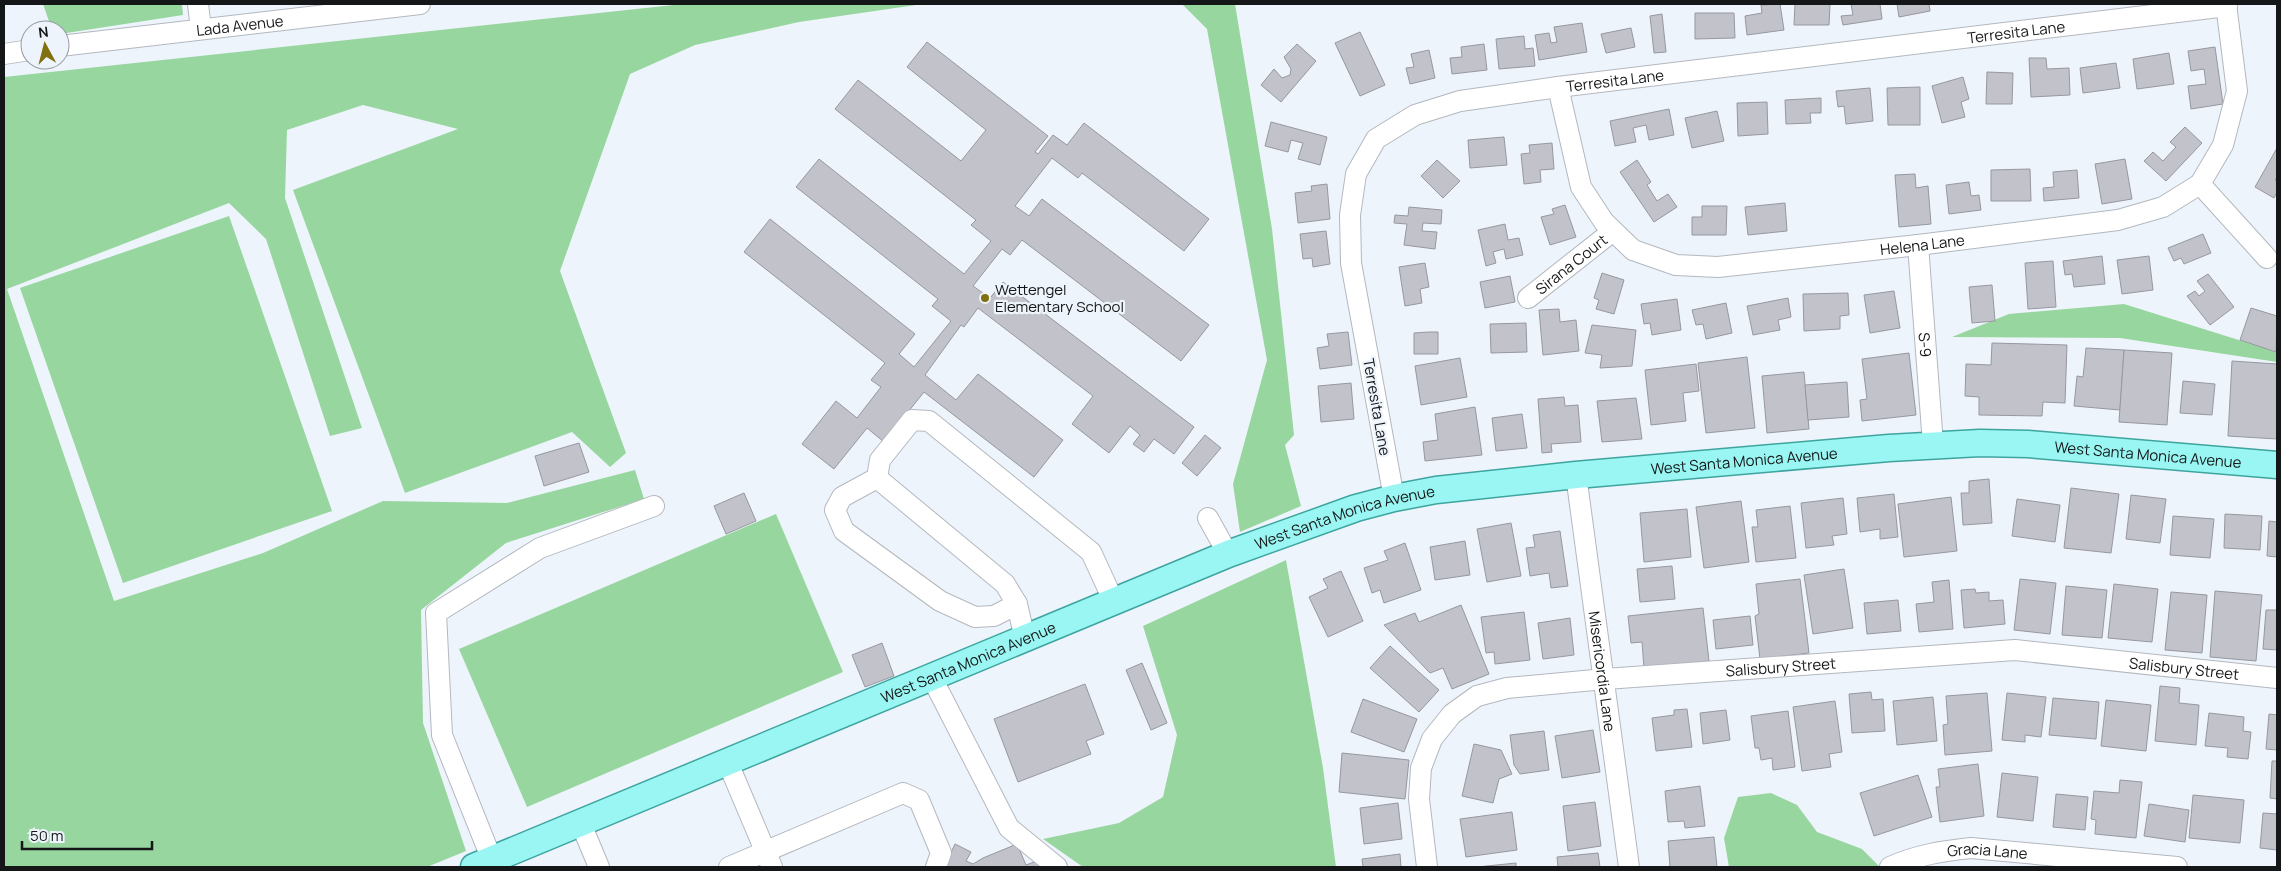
<svg xmlns="http://www.w3.org/2000/svg" width="2281" height="871" viewBox="0 0 2281 871" font-family="Manrope,sans-serif">
<style>
.green{fill:#97d69f}
.building{fill:#c2c2ca;stroke:#97979f}
.lines{fill:none;stroke-linecap:round;stroke-linejoin:round}
.minor-casing{stroke:#b3b8bf;stroke-width:22}
.major-casing{stroke:#3ea4a0;stroke-width:29}
.minor{stroke:#fff;stroke-width:20}
.major{stroke:#99f6f2;stroke-width:26}
.poi-dot{fill:#807010;stroke:#eef4fb;stroke-width:2}
.labels{text-anchor:middle;dominant-baseline:central;stroke-width:4.5;stroke-linejoin:round;paint-order:stroke}
.street-label{font-size:15px;fill:#141618;stroke:#eef4fb}
.poi-label{font-size:15px;fill:#141618;stroke:#eef4fb;text-anchor:start}
</style>
<rect width="100%" height="100%" fill="#eef4fb"/>
<g class="green">
<polygon points="43,4 182,4 183,15 60,34 60,30 52,30"/>
<polygon points="683,4 923,4 799,22 695,45 630,74 560,271 626,453 610,467 572,432 405,493 293,190 458,129 363,105 287,130 285,198 362,428 330,436 266,239 229,203 7,289 114,601 263,553 383,501 507,503 635,470 644,499 506,543 421,610 423,723 466,851 427,867 4,867 4,77"/>
<polygon points="1182,4 1235,4 1272,229 1294,435 1285,445 1301,506 1240,532 1233,484 1267,360 1207,29"/>
<polygon points="229,216 332,511 123,583 20,288"/>
<polygon points="2124,304 2277,352 2277,362 2120,338 1952,337 2009,314"/>
<polygon points="776,514 843,672 527,807 459,649"/>
<polygon points="1286,560 1323,768 1336,867 1083,867 1043,839 1119,823 1163,797 1177,735 1143,626"/>
<polygon points="1771,793 1797,805 1817,832 1862,849 1880,867 1729,867 1724,838 1738,797"/>
</g>
<g class="building">
<polygon points="1780,4 1784,30 1747,35 1745,16 1762,13 1761,5"/>
<polygon points="1795,4 1830,4 1829,25 1794,25"/>
<polygon points="1851,4 1880,4 1882,19 1843,25 1841,16 1853,15"/>
<polygon points="1897,4 1929,4 1930,11 1899,17"/>
<polygon points="1695,13 1734,13 1735,38 1695,39"/>
<polygon points="1662,14 1666,52 1654,53 1650,16"/>
<polygon points="1582,23 1587,52 1539,60 1535,35 1549,33 1551,43 1557,42 1554,27"/>
<polygon points="1631,28 1635,47 1606,53 1601,34"/>
<polygon points="1360,32 1385,85 1360,96 1335,43"/>
<polygon points="1524,36 1525,49 1533,48 1535,66 1499,69 1496,39"/>
<polygon points="927,42 1048,136 1035,152 1038,154 1053,135 1067,145 1084,123 1209,219 1184,251 1082,173 1078,178 1052,158 1015,206 1029,216 1042,199 1209,325 1181,361 1022,240 1010,255 1002,249 973,286 990,298 1003,282 1194,427 1174,454 1154,439 1144,452 1133,444 1140,435 1130,426 1109,453 1072,424 1093,396 978,308 964,327 961,325 925,375 956,400 978,374 1063,440 1034,477 924,392 884,442 867,428 834,469 802,444 836,401 857,418 881,387 871,380 885,363 744,252 770,219 915,334 899,354 914,367 951,321 932,306 938,299 796,187 819,159 964,274 991,241 971,225 976,220 835,109 858,80 961,161 986,130 907,67"/>
<polygon points="1297,44 1316,61 1281,102 1261,85 1274,69 1282,78 1290,75 1291,69 1284,57"/>
<polygon points="1484,44 1487,70 1452,74 1450,58 1462,57 1461,47"/>
<polygon points="2215,47 2223,104 2191,109 2188,86 2206,84 2204,69 2191,71 2188,51"/>
<polygon points="1429,50 1435,78 1410,84 1406,68 1414,67 1411,54"/>
<polygon points="2169,53 2174,84 2137,89 2133,59"/>
<polygon points="2029,58 2046,58 2047,69 2069,68 2070,95 2031,97"/>
<polygon points="2116,63 2120,88 2083,93 2080,68"/>
<polygon points="1987,72 2013,73 2012,104 1986,104"/>
<polygon points="1963,77 1969,99 1961,102 1965,117 1942,123 1932,86"/>
<polygon points="1920,87 1920,125 1888,125 1887,88"/>
<polygon points="1870,88 1873,121 1846,124 1844,106 1838,107 1836,91"/>
<polygon points="1821,98 1821,113 1810,113 1811,123 1786,124 1785,100"/>
<polygon points="1767,102 1768,134 1738,136 1737,103"/>
<polygon points="1669,109 1674,135 1649,140 1646,125 1633,128 1636,142 1615,146 1610,121"/>
<polygon points="1717,111 1724,141 1692,148 1685,118"/>
<polygon points="1271,122 1327,137 1320,165 1298,159 1303,143 1291,140 1288,152 1265,146"/>
<polygon points="2185,127 2202,143 2166,181 2144,161 2153,152 2163,161 2176,147 2170,142"/>
<polygon points="1504,137 1507,165 1470,168 1468,140"/>
<polygon points="1552,143 1554,169 1540,170 1541,182 1524,184 1521,154 1530,153 1529,145"/>
<polygon points="2277,148 2277,177 2275,180 2277,181 2277,192 2274,198 2255,187"/>
<polygon points="2125,159 2132,199 2102,204 2095,164"/>
<polygon points="1437,160 1460,181 1443,198 1421,176"/>
<polygon points="1637,160 1651,182 1647,185 1657,201 1668,194 1677,207 1654,222 1620,172"/>
<polygon points="2030,169 2031,201 1991,201 1991,170"/>
<polygon points="2077,170 2079,198 2044,201 2043,188 2054,187 2053,172"/>
<polygon points="1915,174 1916,188 1928,186 1931,224 1899,227 1895,175"/>
<polygon points="1969,182 1971,196 1979,195 1981,210 1949,214 1946,185"/>
<polygon points="1327,184 1330,219 1298,223 1295,193 1312,191 1311,186"/>
<polygon points="1785,203 1787,231 1748,235 1745,207"/>
<polygon points="1565,205 1576,237 1550,245 1541,217 1554,214 1552,209"/>
<polygon points="1702,206 1727,206 1726,235 1692,235 1692,217 1702,217"/>
<polygon points="1409,207 1442,210 1441,224 1423,223 1422,231 1437,232 1435,249 1404,245 1407,224 1394,223 1395,215 1408,216"/>
<polygon points="1505,224 1508,240 1519,238 1523,255 1506,259 1504,249 1493,252 1496,263 1486,266 1478,230"/>
<polygon points="1326,231 1330,264 1313,267 1312,258 1303,259 1300,234"/>
<polygon points="2203,234 2211,253 2184,264 2181,258 2174,261 2168,248"/>
<polygon points="2102,256 2105,284 2074,287 2072,274 2065,275 2063,261"/>
<polygon points="2149,256 2153,290 2122,294 2117,260"/>
<polygon points="2053,261 2056,307 2028,309 2025,263"/>
<polygon points="1425,263 1429,287 1420,289 1422,303 1405,306 1399,267"/>
<polygon points="1602,273 1624,280 1614,314 1596,309 1599,300 1594,298"/>
<polygon points="2208,274 2234,307 2210,325 2187,296 2195,291 2199,296 2205,291 2197,281"/>
<polygon points="1510,276 1515,302 1485,308 1480,282"/>
<polygon points="1992,285 1995,321 1972,323 1969,287"/>
<polygon points="1894,291 1900,328 1870,333 1864,295"/>
<polygon points="1848,293 1849,315 1840,316 1840,329 1804,331 1803,294"/>
<polygon points="1788,298 1791,317 1778,320 1780,330 1753,335 1747,306"/>
<polygon points="1677,299 1681,330 1652,335 1650,323 1644,324 1641,304"/>
<polygon points="1726,303 1732,333 1706,339 1703,324 1696,325 1692,310"/>
<polygon points="2251,308 2277,316 2276,352 2240,340"/>
<polygon points="1559,309 1560,322 1576,320 1579,351 1543,355 1539,310"/>
<polygon points="1526,323 1527,352 1491,353 1490,324"/>
<polygon points="1592,325 1636,330 1632,366 1600,368 1602,355 1585,353"/>
<polygon points="1348,332 1352,365 1320,369 1317,348 1329,346 1327,334"/>
<polygon points="1429,332 1438,332 1438,354 1414,354 1414,333"/>
<polygon points="1992,343 2067,345 2065,403 2043,402 2042,416 1979,415 1979,397 1965,396 1966,364 1991,365"/>
<polygon points="2086,348 2124,350 2120,410 2074,406 2077,376 2083,377"/>
<polygon points="2124,350 2172,353 2167,425 2119,422"/>
<polygon points="1909,353 1916,415 1862,421 1860,400 1867,399 1862,359"/>
<polygon points="1747,357 1755,428 1706,433 1698,363"/>
<polygon points="1460,358 1467,397 1421,405 1415,366"/>
<polygon points="2232,361 2277,364 2277,439 2228,436"/>
<polygon points="1696,364 1699,391 1683,393 1686,421 1651,425 1645,370"/>
<polygon points="1804,372 1809,429 1767,433 1762,376"/>
<polygon points="2183,381 2215,384 2212,415 2180,413"/>
<polygon points="1847,382 1849,417 1808,420 1805,385"/>
<polygon points="1351,383 1354,419 1321,422 1318,386"/>
<polygon points="1564,397 1565,406 1578,405 1581,442 1551,444 1552,452 1542,453 1538,399"/>
<polygon points="1636,398 1642,439 1602,442 1597,401"/>
<polygon points="1475,407 1482,455 1425,461 1423,442 1438,440 1435,414"/>
<polygon points="1522,414 1527,448 1496,451 1492,418"/>
<polygon points="1205,435 1221,448 1197,476 1182,463"/>
<polygon points="579,443 589,472 544,486 535,456"/>
<polygon points="1989,479 1992,523 1963,525 1961,493 1969,493 1969,481"/>
<polygon points="2071,488 2119,494 2111,553 2064,548"/>
<polygon points="744,493 756,521 726,534 714,506"/>
<polygon points="1894,494 1898,537 1880,539 1880,529 1860,532 1857,498"/>
<polygon points="2131,495 2166,499 2160,543 2126,539"/>
<polygon points="1951,497 1957,551 1904,557 1898,504"/>
<polygon points="1843,498 1847,534 1832,536 1834,545 1806,548 1801,503"/>
<polygon points="2017,499 2060,505 2055,542 2012,536"/>
<polygon points="1741,501 1749,562 1704,568 1696,507"/>
<polygon points="1790,506 1796,558 1756,562 1752,527 1758,527 1756,510"/>
<polygon points="1687,509 1691,557 1644,562 1640,513"/>
<polygon points="2225,514 2262,516 2260,550 2224,548"/>
<polygon points="2173,516 2214,519 2210,558 2170,555"/>
<polygon points="2269,521 2277,522 2277,557 2267,556"/>
<polygon points="1511,523 1521,576 1487,582 1477,529"/>
<polygon points="1560,531 1568,586 1551,588 1549,573 1530,576 1526,548 1535,547 1533,535"/>
<polygon points="1465,541 1470,575 1435,580 1430,547"/>
<polygon points="1405,543 1421,590 1384,603 1380,590 1372,593 1364,568 1388,560 1384,551"/>
<polygon points="1672,566 1675,599 1640,602 1637,569"/>
<polygon points="1844,569 1853,628 1813,634 1804,575"/>
<polygon points="1341,571 1363,621 1328,637 1309,597 1328,588 1323,579"/>
<polygon points="1800,579 1809,653 1760,659 1755,616 1759,614 1756,584"/>
<polygon points="2020,579 2056,583 2050,634 2014,630"/>
<polygon points="1949,580 1953,629 1919,632 1916,604 1934,602 1932,582"/>
<polygon points="2114,584 2158,589 2152,642 2108,638"/>
<polygon points="2066,586 2107,590 2102,638 2062,635"/>
<polygon points="1975,589 1976,593 1989,592 1989,601 2003,600 2005,624 1964,628 1961,590"/>
<polygon points="2215,591 2262,595 2256,661 2210,657"/>
<polygon points="2171,592 2207,595 2202,653 2165,650"/>
<polygon points="1898,600 1901,631 1867,634 1864,603"/>
<polygon points="1461,605 1489,674 1452,689 1443,668 1430,673 1384,625 1415,613 1419,622"/>
<polygon points="1703,608 1709,661 1644,668 1642,642 1631,643 1628,616"/>
<polygon points="2266,610 2277,610 2277,650 2263,649"/>
<polygon points="1524,612 1530,660 1495,664 1494,652 1486,653 1481,617"/>
<polygon points="1750,616 1753,645 1716,649 1713,620"/>
<polygon points="1570,618 1574,655 1543,659 1538,623"/>
<polygon points="882,643 894,676 865,687 852,655"/>
<polygon points="1390,646 1439,690 1419,712 1370,668"/>
<polygon points="1142,663 1167,723 1151,730 1126,670"/>
<polygon points="1085,684 1104,734 1086,741 1091,754 1018,782 994,719"/>
<polygon points="2160,686 2180,688 2179,703 2199,705 2196,745 2155,741"/>
<polygon points="1871,692 1872,700 1883,699 1885,731 1852,733 1849,694"/>
<polygon points="1987,693 1992,751 1945,755 1943,725 1948,724 1946,696"/>
<polygon points="2007,693 2046,697 2041,737 2025,735 2025,742 2002,740"/>
<polygon points="1933,697 1937,741 1897,745 1893,701"/>
<polygon points="2053,698 2099,702 2096,739 2049,735"/>
<polygon points="1363,699 1417,719 1404,752 1351,732"/>
<polygon points="2106,700 2151,705 2146,751 2101,746"/>
<polygon points="1835,701 1842,752 1829,754 1831,767 1802,771 1793,707"/>
<polygon points="1687,709 1692,747 1656,751 1652,718 1674,715 1674,710"/>
<polygon points="1726,710 1730,740 1703,744 1700,713"/>
<polygon points="1788,711 1795,767 1773,770 1772,758 1761,760 1759,748 1755,748 1751,716"/>
<polygon points="2209,713 2244,717 2243,731 2251,732 2248,759 2227,757 2228,748 2205,746"/>
<polygon points="2269,714 2277,715 2277,750 2266,749"/>
<polygon points="1593,730 1600,772 1562,778 1555,736"/>
<polygon points="1544,731 1549,770 1520,774 1514,765 1510,735"/>
<polygon points="1474,744 1501,750 1512,774 1499,779 1493,803 1462,796"/>
<polygon points="1342,753 1409,760 1405,799 1339,792"/>
<polygon points="2272,761 2277,761 2277,799 2270,798"/>
<polygon points="1978,764 1984,816 1940,822 1936,787 1940,787 1938,769"/>
<polygon points="2002,773 2038,777 2033,821 1997,817"/>
<polygon points="1918,775 1932,817 1874,836 1860,793"/>
<polygon points="2120,780 2142,782 2136,838 2095,834 2096,820 2091,819 2094,791 2119,793"/>
<polygon points="1700,786 1705,826 1685,828 1684,821 1668,822 1665,791"/>
<polygon points="2056,794 2088,797 2085,830 2053,827"/>
<polygon points="2193,795 2244,800 2240,843 2189,838"/>
<polygon points="1595,802 1601,846 1568,851 1563,806"/>
<polygon points="1398,803 1402,839 1364,844 1360,808"/>
<polygon points="2149,804 2189,810 2185,842 2144,836"/>
<polygon points="1512,812 1517,850 1466,857 1460,819"/>
<polygon points="2263,813 2277,814 2277,850 2260,848"/>
<polygon points="1714,837 1717,867 1670,867 1668,841"/>
<polygon points="955,844 971,852 966,861 973,864 983,858 1017,844 1026,865 1042,859 1046,867 944,867"/>
<polygon points="1598,853 1600,867 1558,867 1557,857"/>
<polygon points="1400,854 1401,867 1363,867 1362,859"/>
<polygon points="1516,863 1516,867 1477,867"/>
</g>
<g class="lines">
<g class="minor-casing">
<g id="minor">
<polyline points="198,4 201,29"/>
<path id="s1" d="M 60,46 L 420,4"/>
<polyline points="4,54 30,50"/>
<path id="s2" d="M 1558,87 L 1581,187 L 1604,222 L 1633,250 L 1676,265 L 1718,267 L 1918,245 L 2118,220 L 2163,207 L 2200,184 L 2223,145 L 2237,91 L 2226,4"/>
<polyline points="2200,184 2267,258"/>
<path id="s3" d="M 1918,245 L 1933,444"/>
<path id="s4" d="M 1528,298 L 1613,231"/>
<path id="s5" d="M 1576,475 L 1629,867"/>
<polyline points="877,478 842,497 835,510 844,531 940,601 975,617 994,616 1017,604"/>
<path id="s6" d="M 1394,498 L 1351,263 L 1350,215 L 1356,174 L 1376,139 L 1415,115 L 1460,101 L 1558,87 L 2227,6"/>
<polyline points="1208,518 1228,554"/>
<polyline points="1025,639 1017,604 1005,584 877,478 880,460 912,420 929,421 1091,552 1114,602"/>
<polyline points="932,678 1009,828 1057,867"/>
<polyline points="728,763 772,867"/>
<polyline points="581,824 599,867"/>
<polyline points="492,860 442,735 436,613 540,548 654,506"/>
<polyline points="729,867 903,793 919,800 941,853 936,867"/>
<path id="s7" d="M 1427,867 L 1419,799 L 1421,768 L 1432,739 L 1452,714 L 1477,696 L 1507,688 L 1605,679 L 2015,650 L 2277,678"/>
<path id="s8" d="M 1890,867 C 1917,855 1942,851 1971,848 L 2177,867"/>
</g>
</g>
<g class="major-casing">
<g id="major">
<path id="s9" d="M 474,867 L 1228,554 L 1356,508 L 1394,498 L 1436,490 L 1576,475 L 1889,448 L 1980,443 L 2028,444 L 2277,465"/>
</g>
</g>
<use href="#minor" class="minor"/>
<use href="#major" class="major"/>
</g>
<circle class="poi-dot" cx="985" cy="298" r="5"/>
<g class="labels">
<g class="street-label">
<text stroke="none"><textPath href="#s1" startOffset="181">Lada Avenue</textPath></text>
<text stroke="none"><textPath href="#s6" startOffset="1022">Terresita Lane</textPath></text>
<text stroke="none"><textPath href="#s6" startOffset="618">Terresita Lane</textPath></text>
<text stroke="none"><textPath href="#s2" startOffset="478">Helena Lane</textPath></text>
<text stroke="none"><textPath href="#s4" startOffset="55">Sirana Court</textPath></text>
<text stroke="none"><textPath href="#s3" startOffset="100">S-9</textPath></text>
<text transform="translate(1377 407) rotate(80)">Terresita Lane</text>
<text stroke="none"><textPath href="#s9" startOffset="1749">West Santa Monica Avenue</textPath></text>
<text stroke="none"><textPath href="#s9" startOffset="1344">West Santa Monica Avenue</textPath></text>
<text stroke="none"><textPath href="#s9" startOffset="939">West Santa Monica Avenue</textPath></text>
<text stroke="none"><textPath href="#s9" startOffset="535">West Santa Monica Avenue</textPath></text>
<text stroke="none"><textPath href="#s7" startOffset="499">Salisbury Street</textPath></text>
<text stroke="none"><textPath href="#s7" startOffset="904">Salisbury Street</textPath></text>
<text stroke="none"><textPath href="#s5" startOffset="198">Misericordia Lane</textPath></text>
<text stroke="none"><textPath href="#s8" startOffset="100">Gracia Lane</textPath></text>
</g>
<g class="poi-label">
<text x="995" y="289">Wettengel<tspan x="995" dy="17">Elementary School</tspan></text>
</g>
</g>
<rect width="2281" height="871" fill="none" stroke="#141618" stroke-width="10"/>
<g transform="translate(45 45) rotate(353)"><circle r="24" fill="#eef4fb" stroke="#979ba0"/>
<path d="M0-4L9 19L0 12L-9 19Z" fill="#807010"/>
<text y="-8" font-size="14" font-weight="bold" text-anchor="middle" fill="#141618">N</text>
</g>
<path d="M22 841v8h130v-8" fill="none" stroke="#141618" stroke-width="2.5"/>
<text x="30" y="841" font-size="15" fill="#141618" stroke="#eef4fb" stroke-width="4" paint-order="stroke">50 m</text>
</svg>
